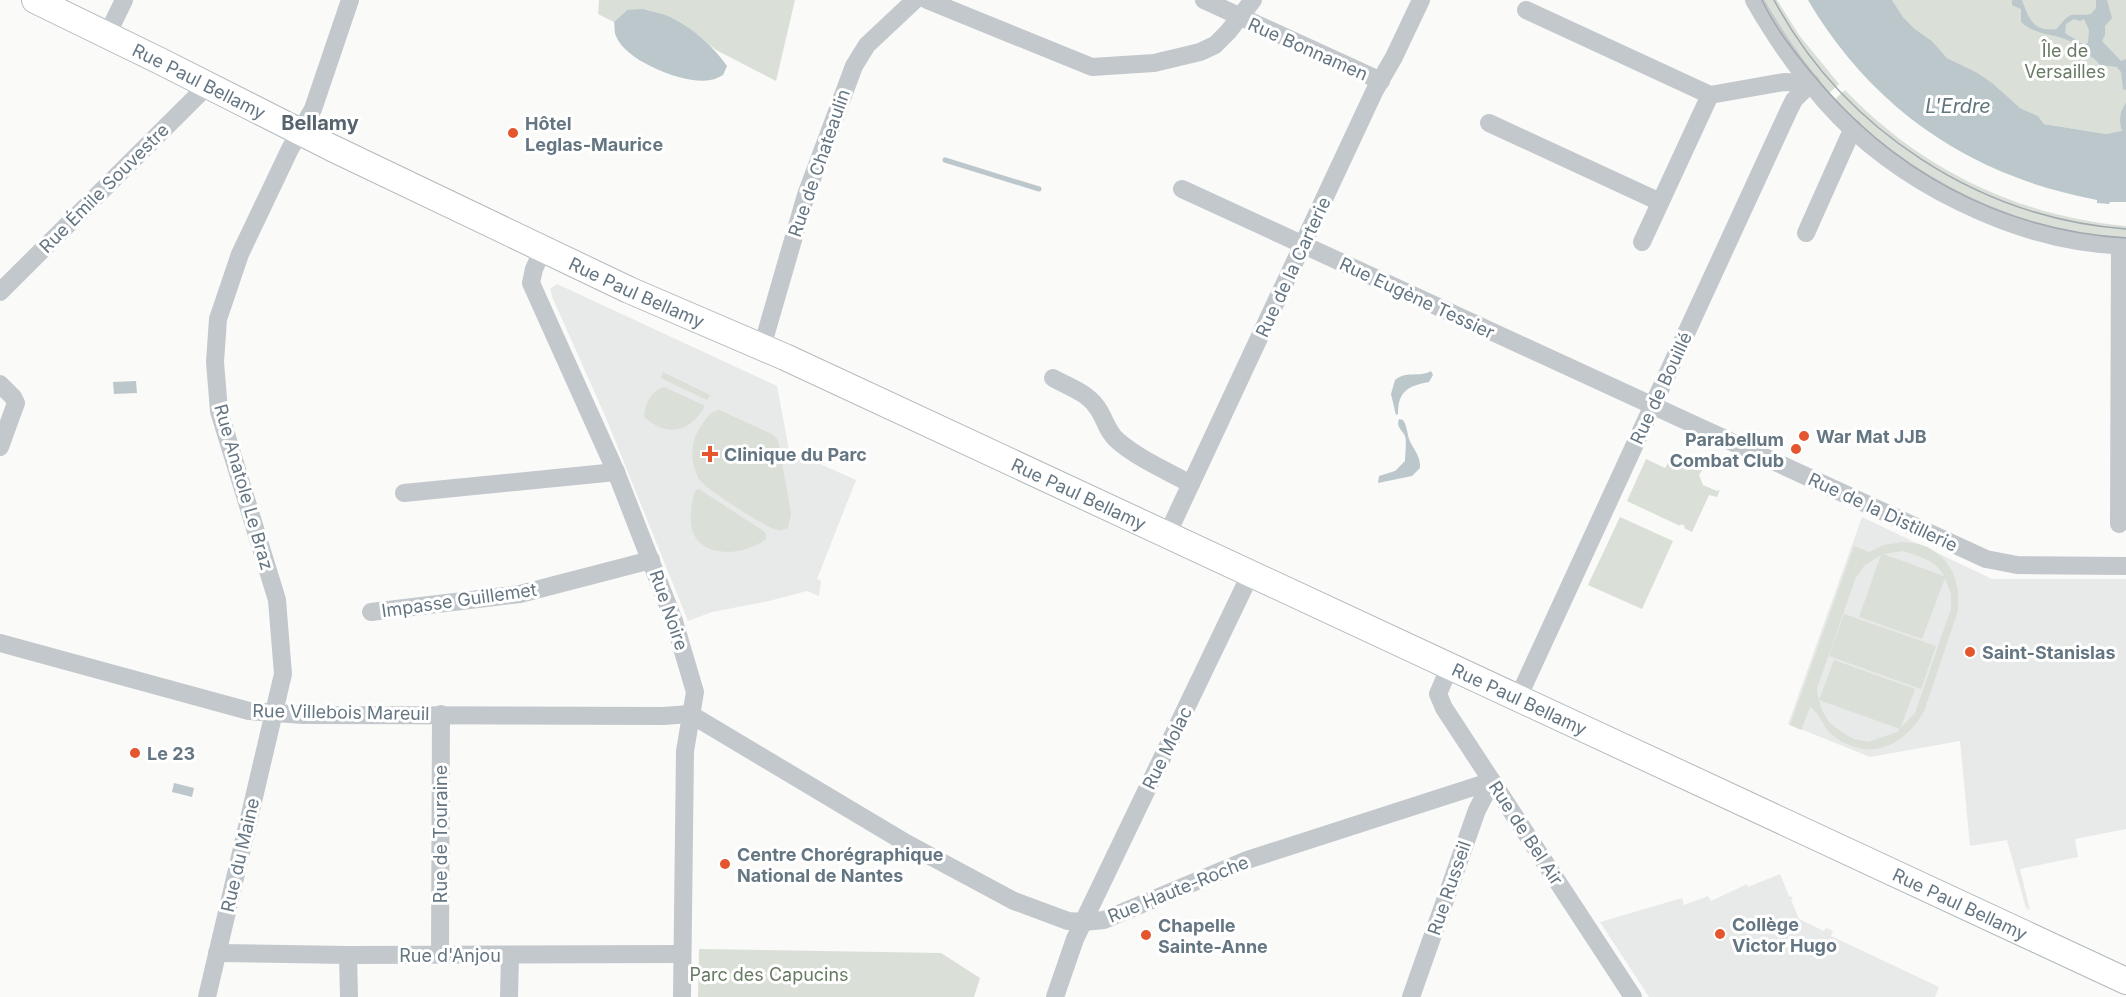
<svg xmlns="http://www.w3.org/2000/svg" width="2126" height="997" viewBox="0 0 2126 997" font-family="Inter,sans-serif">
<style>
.built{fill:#e8e9e9}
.green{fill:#dadfd7;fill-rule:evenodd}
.water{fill:#bbc7cb;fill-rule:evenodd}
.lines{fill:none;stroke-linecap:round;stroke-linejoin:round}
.stream{stroke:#bbc7cb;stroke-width:5}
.secondary-casing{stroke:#b3babf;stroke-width:28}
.minor{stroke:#c3c8cc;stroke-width:18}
.secondary{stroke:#fff;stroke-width:26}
.tram{stroke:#a2aab0;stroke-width:1.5}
.poi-dot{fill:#e4572e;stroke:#fff;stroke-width:2}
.labels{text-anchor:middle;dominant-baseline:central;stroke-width:6;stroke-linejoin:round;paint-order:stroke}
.street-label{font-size:18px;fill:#657683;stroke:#fff}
.park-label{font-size:18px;fill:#687a64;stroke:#fff}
.poi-label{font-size:18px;font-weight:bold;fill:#657683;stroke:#fff;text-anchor:start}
.water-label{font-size:20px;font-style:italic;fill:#60757c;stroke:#fff}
.neighbourhood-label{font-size:20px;font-weight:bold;fill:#57646e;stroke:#fff}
</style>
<rect width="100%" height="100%" fill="#fafaf8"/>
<g class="built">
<polygon points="557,284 777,386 789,450 856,480 817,579 821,581 819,596 807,591 769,601 712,612 688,621 606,418 553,299 550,289"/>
<polygon points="1862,517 1992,579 2126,579 2126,829 2075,839 2078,857 2020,869 2030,910 2026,908 2007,840 1970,846 1960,741 1870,757 1788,724"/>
<polygon points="1780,874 1789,896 1793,897 1791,900 1799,919 1824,931 1826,928 1833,931 1831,936 1939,987 1935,997 1649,997 1600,922 1682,898 1684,905 1708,896 1711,901 1747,884 1748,887"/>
</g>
<g class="green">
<polygon points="599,0 795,0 776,81 716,50 693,31 627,10 614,22 598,14"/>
<polygon points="1758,0 1777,0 1799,35 1839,84 1827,95"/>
<polygon points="1892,0 2126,0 2126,131 2106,134 2044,124 2038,116 2020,108 1976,72 1947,58 1932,41 1915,29 1903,17"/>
<path d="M 1845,90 C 1920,169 2018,216 2126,226 L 2126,241 L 2014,220 L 1907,167 L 1832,102 Z"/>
<polygon points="663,372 710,395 707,400 661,378"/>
<path d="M 664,387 L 705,406 C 690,432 668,438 644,417 C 644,405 652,390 664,387 Z"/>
<path d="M 719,410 L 772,434 L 778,440 L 791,514 L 788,528 L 779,531 L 769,527 C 756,520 705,489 699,479 C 691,465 690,447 697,433 C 702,424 708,412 719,410 Z"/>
<polygon points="1682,457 1704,467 1699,475 1703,485 1717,491 1720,490 1717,497 1709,495 1692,532 1684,528 1685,526 1681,524 1680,526 1627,501 1646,459 1665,468 1668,463"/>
<path d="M 699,489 L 762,530 L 766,534 L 766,539 C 738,560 686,558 691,513 C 692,505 692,497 696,490 Z"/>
<polygon points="1620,517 1673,541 1642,609 1588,585"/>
<path d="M 1903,542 C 1909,543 1916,543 1922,545 C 1951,555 1963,586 1957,614 L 1924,711 C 1904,747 1868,763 1832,735 C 1823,727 1819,712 1810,707 L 1801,730 L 1790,725 L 1854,546 L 1869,552 L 1884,545 ZM 1903,551 C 1918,556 1936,560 1944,576 L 1883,554 ZM 1881,555 L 1859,617 L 1922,639 L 1945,578 L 1951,594 L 1951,609 L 1915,713 L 1897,732 L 1868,742 L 1854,739 L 1840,731 L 1829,722 L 1822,710 L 1818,697 L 1817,688 L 1856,577 L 1864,566 Z"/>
<polygon points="1844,614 1936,646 1921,689 1829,656"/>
<polygon points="1834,660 1915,689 1900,729 1819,700"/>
<polygon points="699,949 941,953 980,978 974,997 698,997"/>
</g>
<g class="water">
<path d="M 1808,0 L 1892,0 L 1903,17 L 1915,29 L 1932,41 L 1947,58 L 1976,72 L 1992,83 L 2020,108 L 2038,116 L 2044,124 L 2106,134 L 2122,131 C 2119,122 2119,112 2126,103 L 2126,202 L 2110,202 L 2109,204 L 2097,203 L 2097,200 C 2070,194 2043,188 2018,178 C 1928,145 1856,82 1808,0 Z"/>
<path d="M 2012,0 L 2022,0 C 2029,19 2033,32 2057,29 C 2072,9 2070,17 2091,14 L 2096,8 L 2096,0 L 2107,0 L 2112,18 L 2105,26 L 2105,35 L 2102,41 L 2121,61 L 2126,59 L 2126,90 L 2123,89 L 2121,72 L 2117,67 L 2100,65 C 2094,57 2089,56 2081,51 C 2075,48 2076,44 2070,41 C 2052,33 2037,36 2021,22 L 2021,9 L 2012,5 ZM 2074,19 L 2080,21 L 2084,19 L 2089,30 L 2088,43 L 2084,45 L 2065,33 L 2066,24 Z"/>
<path d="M 643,9 C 652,12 662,13 670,17 C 693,28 713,46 727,66 L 723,75 C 719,77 714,80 710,80 C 685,85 625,61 616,36 C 614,32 615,26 614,22 L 627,10 Z"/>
<path d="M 1431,371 L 1433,375 L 1429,382 C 1408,386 1398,391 1398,414 L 1396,415 L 1391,394 L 1395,380 C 1407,370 1419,378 1431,371 Z"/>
<polygon points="136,381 137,393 114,394 113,382"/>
<path d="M 1399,419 L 1403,420 C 1407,426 1407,432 1409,439 C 1413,449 1421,456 1420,468 L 1412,476 L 1378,483 L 1379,476 L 1395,471 L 1405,461 C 1405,455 1407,443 1405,436 C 1402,429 1396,428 1399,419 Z"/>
<polygon points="174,783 194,788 192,797 172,792"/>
</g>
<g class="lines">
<polyline class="stream" points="945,160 1039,189"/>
<g class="secondary-casing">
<g id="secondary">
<path id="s1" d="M 35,0 L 160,61 L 332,148 L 629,290 L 785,357 L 2126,981"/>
</g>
</g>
<g class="minor">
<polyline points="927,0 1092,67 1154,63 1200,52 1215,45 1228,32 1253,0"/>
<polyline points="1204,0 1381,81"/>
<path d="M 1754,0 C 1774,35 1798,70 1825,101 C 1896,182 2018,243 2126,246"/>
<polyline points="1526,10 1710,95 1784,82 1811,83"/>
<polyline points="107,35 124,0"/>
<polyline points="1489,123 1660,202"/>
<polyline points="1182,189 1986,559 2017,565 2126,566"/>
<polyline points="1806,233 1853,128"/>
<polyline points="1642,242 1710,95"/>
<polyline points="543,249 534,269 531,283 616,472 674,621 695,692 685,751 682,997"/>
<polyline points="0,292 208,85"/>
<polyline points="762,347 806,195 854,66 867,45 915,0"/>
<path d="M 1053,378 C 1067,386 1086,392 1096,406 C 1105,417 1106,431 1118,441 C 1139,459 1167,471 1191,484"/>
<polyline points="0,384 13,397 16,403 0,447"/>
<polyline points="404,493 616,472"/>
<polyline points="2119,524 2120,246"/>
<polyline points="1167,535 1375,90 1394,57 1421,0"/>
<polyline points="371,612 520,594 651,560"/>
<polyline points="0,643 249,711 303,715 663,716 690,714"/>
<polyline points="1450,666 1438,694 1444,708 1633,997"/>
<polyline points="1518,698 1789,110 1794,100 1811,83"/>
<polyline points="690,714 906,843 1014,901 1068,921 1084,922 1104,920 1247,860 1492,781"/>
<polyline points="217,953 348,955 682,954"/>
<polyline points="440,954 441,714"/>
<polyline points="348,955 349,997"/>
<polyline points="207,997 283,674 277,600 219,411 215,362 218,319 240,254 290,149 313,109 350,0"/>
<polyline points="509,997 510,955"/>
<polyline points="1055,997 1075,939 1251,573"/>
<polyline points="1411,997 1477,810 1492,781"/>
</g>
<use href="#secondary" class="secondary"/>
<g class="tram">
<path d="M 1762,0 C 1774,26 1792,49 1810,71 C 1890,170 1999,230 2126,238"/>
<path d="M 1774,0 C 1844,130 1979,218 2126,229"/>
</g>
</g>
<g class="poi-dot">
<circle cx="513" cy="133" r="6"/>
<circle cx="1804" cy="436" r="6"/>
<circle cx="1796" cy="449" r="6"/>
<path d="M707 445h6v6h6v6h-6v6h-6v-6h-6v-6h6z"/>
<circle cx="1970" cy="652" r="6"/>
<circle cx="135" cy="753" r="6"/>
<circle cx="725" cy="864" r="6"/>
<circle cx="1720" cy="934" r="6"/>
<circle cx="1146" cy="935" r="6"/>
</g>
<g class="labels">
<g class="street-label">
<text transform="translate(1308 49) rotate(24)">Rue Bonnamen</text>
<text stroke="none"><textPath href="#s1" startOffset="183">Rue Paul Bellamy</textPath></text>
<text transform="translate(819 163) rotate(-71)">Rue de Chateaulin</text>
<text transform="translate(104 188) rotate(-45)">Rue Émile Souvestre</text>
<text transform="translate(1293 267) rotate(-65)">Rue de la Carterie</text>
<text stroke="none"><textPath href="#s1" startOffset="669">Rue Paul Bellamy</textPath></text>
<text transform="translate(1417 298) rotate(25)">Rue Eugène Tessier</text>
<text transform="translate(1661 388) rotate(-65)">Rue de Bouillé</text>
<text transform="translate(244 487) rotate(74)">Rue Anatole Le Braz</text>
<text stroke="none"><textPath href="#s1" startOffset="1155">Rue Paul Bellamy</textPath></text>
<text transform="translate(1883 512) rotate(25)">Rue de la Distillerie</text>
<text transform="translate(459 600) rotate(-8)">Impasse Guillemet</text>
<text transform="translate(669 610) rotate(71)">Rue Noire</text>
<text stroke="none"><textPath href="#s1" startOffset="1641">Rue Paul Bellamy</textPath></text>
<text transform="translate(341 712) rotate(1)">Rue Villebois Mareuil</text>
<text transform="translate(1167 748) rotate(-64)">Rue Molac</text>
<text transform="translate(1526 833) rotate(57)">Rue de Bel Air</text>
<text transform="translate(440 834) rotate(-90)">Rue de Touraine</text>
<text transform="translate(240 855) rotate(-77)">Rue du Maine</text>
<text transform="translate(1449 888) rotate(-71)">Rue Russeil</text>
<text transform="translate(1178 889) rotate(-22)">Rue Haute-Roche</text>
<text stroke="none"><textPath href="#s1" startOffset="2127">Rue Paul Bellamy</textPath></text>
<text x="450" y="955">Rue d'Anjou</text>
</g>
<g class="park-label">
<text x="2065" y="50">Île de<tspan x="2065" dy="21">Versailles</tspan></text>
<text x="769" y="974">Parc des Capucins</text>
</g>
<g class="poi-label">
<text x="525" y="123">Hôtel<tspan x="525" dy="21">Leglas-Maurice</tspan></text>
<text x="1816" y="436">War Mat JJB</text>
<text x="1784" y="439" text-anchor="end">Parabellum<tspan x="1784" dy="21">Combat Club</tspan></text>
<text x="724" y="454">Clinique du Parc</text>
<text x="1982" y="652">Saint-Stanislas</text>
<text x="147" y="753">Le 23</text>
<text x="737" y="854">Centre Chorégraphique<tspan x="737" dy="21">National de Nantes</tspan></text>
<text x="1732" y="924">Collège<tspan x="1732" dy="21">Victor Hugo</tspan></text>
<text x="1158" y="925">Chapelle<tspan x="1158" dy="21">Sainte-Anne</tspan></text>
</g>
<g class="water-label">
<text x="1958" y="106">L'Erdre</text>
</g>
<g class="neighbourhood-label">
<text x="320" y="123">Bellamy</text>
</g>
</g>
</svg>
